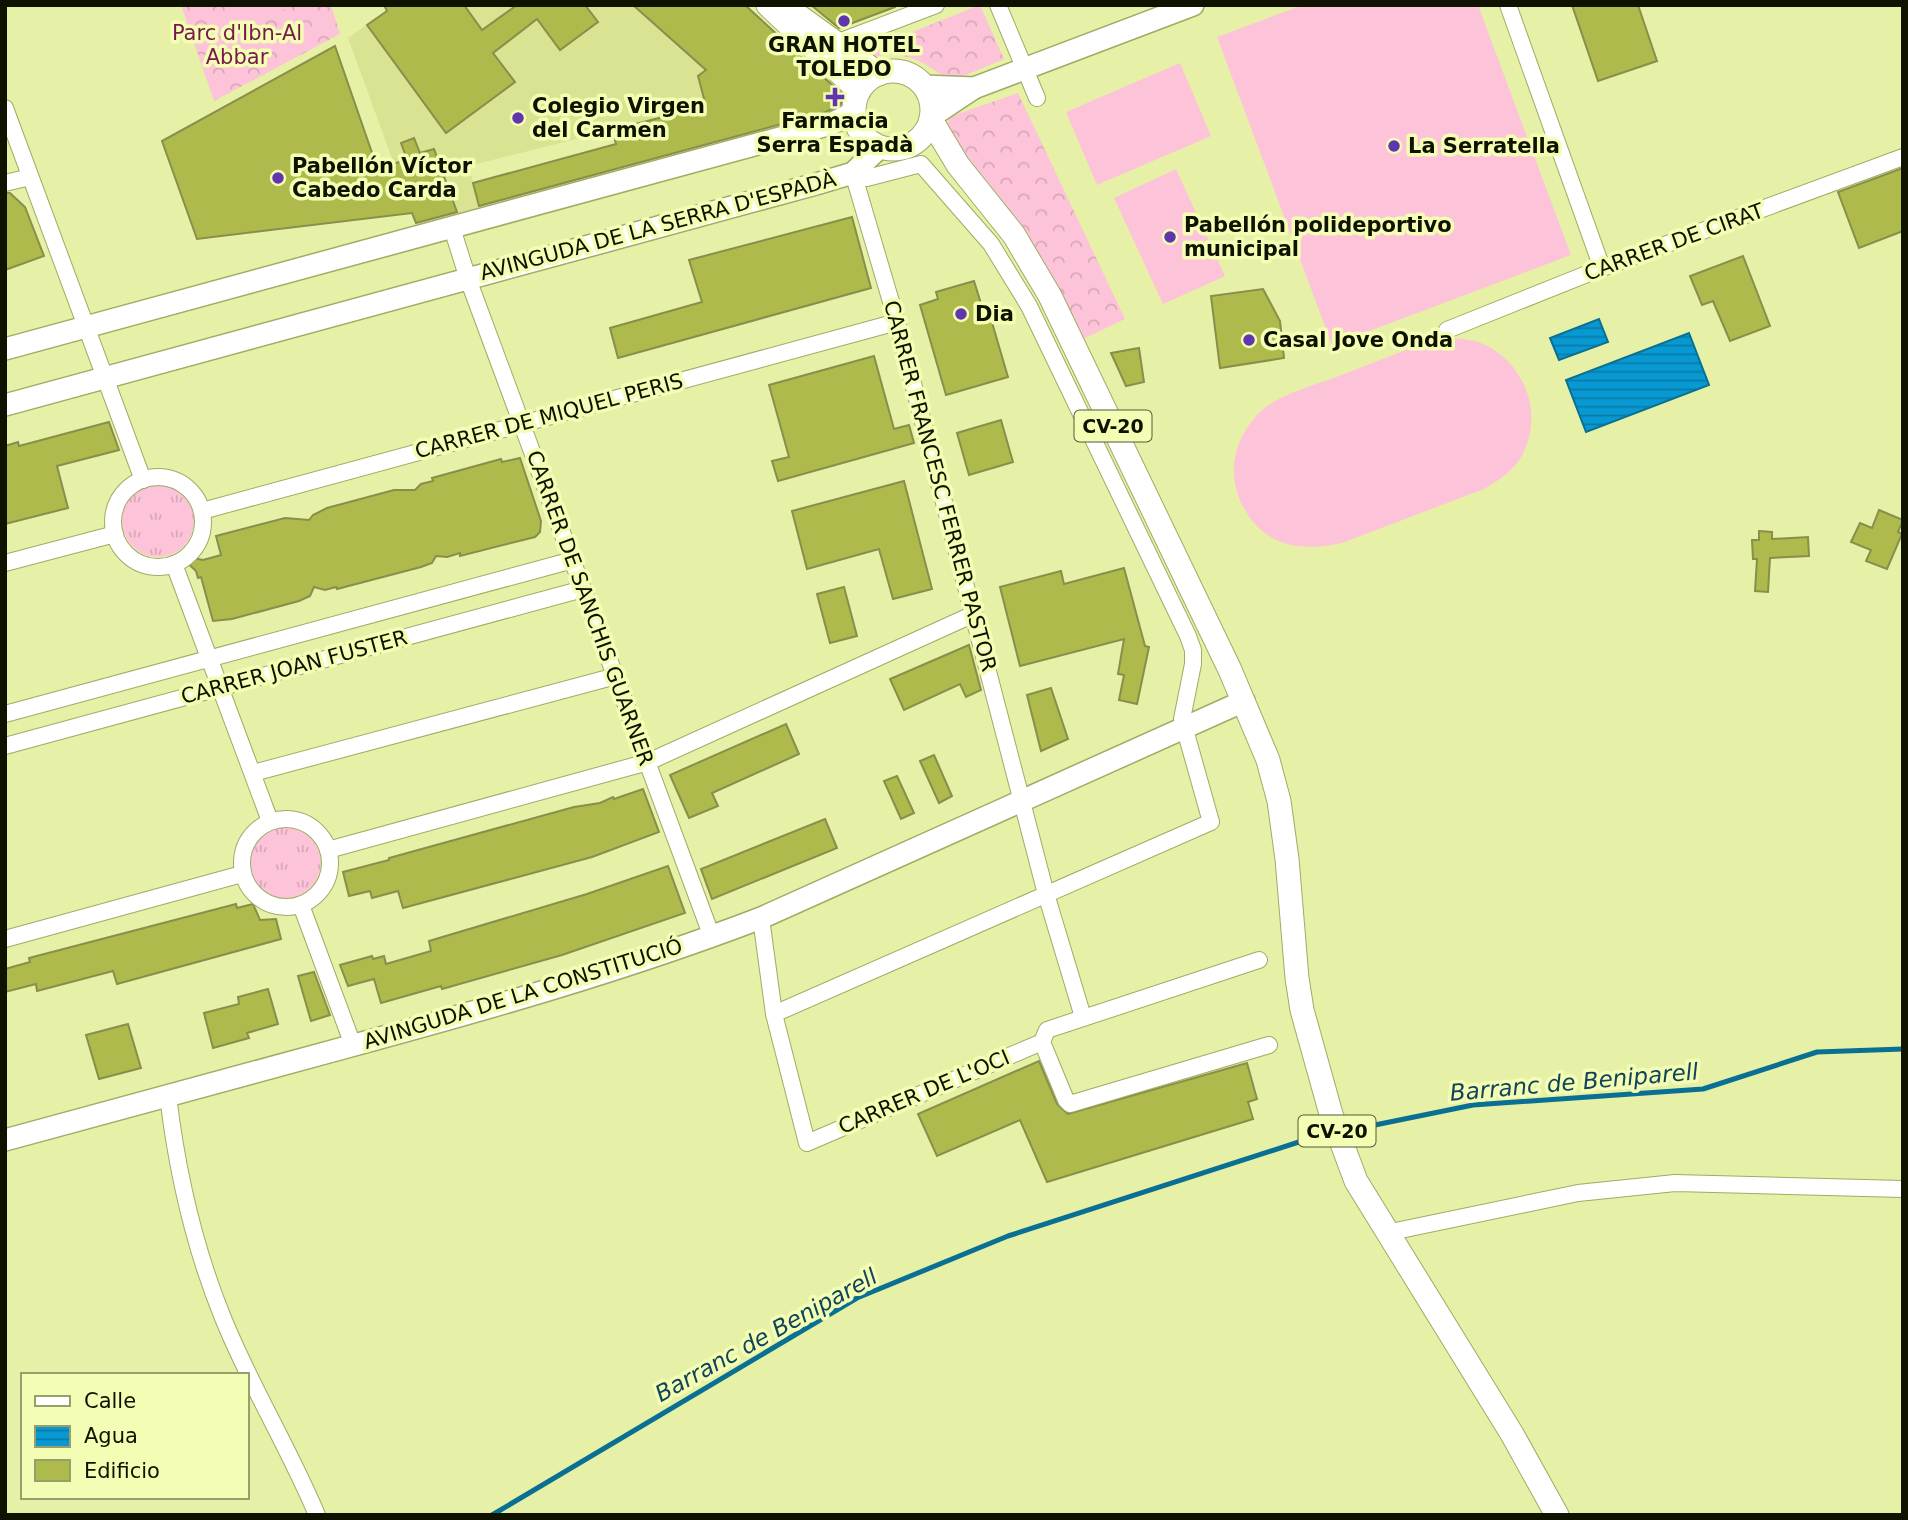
<svg xmlns="http://www.w3.org/2000/svg" width="1908" height="1520" viewBox="0 0 1908 1520" font-family="'DejaVu Sans',sans-serif">
<style>
.built{fill:#d9e392}
.grass{fill:url(#grass-tufts)}
.forest{fill:url(#forest-crowns)}
.garden{fill:#fdc4d9}
.water{fill:url(#water-rules);stroke:#0a7093;stroke-width:2}
.lines{fill:none;stroke-linecap:round;stroke-linejoin:round}
.stream{stroke:#0a7093;stroke-width:5}
.building{fill:#afba4d;stroke:#878f4a;stroke-width:2}
.street-casing{stroke:#a2aa64;stroke-width:18}
.secondary-casing{stroke:#a2aa64;stroke-width:24}
.primary-casing{stroke:#a2aa64;stroke-width:25}
.street{stroke:#fff;stroke-width:16}
.secondary{stroke:#fff;stroke-width:21}
.primary{stroke:#fff;stroke-width:23}
.poi-dot{fill:#6036ae;stroke:#f3fdb4;stroke-width:2.5}
.labels{text-anchor:middle;dominant-baseline:central;stroke-width:7;stroke-linejoin:round;paint-order:stroke}
.shield{fill:#f3fdb4;stroke:#545836;stroke-width:2}
.shield-label{font-size:19px;font-weight:bold;fill:#101200}
.park-label{font-size:21px;fill:#761b49;stroke:#f3fdb4}
.poi-label{font-size:21px;font-weight:bold;fill:#101200;stroke:#f3fdb4;text-anchor:start}
.street-label{font-size:21px;fill:#101200;stroke:#f3fdb4}
.water-label{font-size:23px;font-style:italic;fill:#11435b;stroke:#f3fdb4}
</style>
<defs>
<pattern id="grass-tufts" width="24" height="20" patternUnits="userSpaceOnUse" patternTransform="scale(1.75)"><rect width="24" height="20" fill="#fdc4d9"/><path d="M3 7l-1-3M5 7V3M7 7l1-3M15 17l-1-3M17 17v-4M19 17l1-3" fill="none" stroke="#d8a7b8"/></pattern>
<pattern id="forest-crowns" width="20" height="18" patternUnits="userSpaceOnUse" patternTransform="scale(1.75)"><rect width="20" height="18" fill="#fdc4d9"/><path d="M2 6a3 3 0 1 1 6 0M12 15a3 3 0 1 1 6 0" fill="none" stroke="#d8a7b8"/></pattern>
<pattern id="water-rules" width="6" height="5" patternUnits="userSpaceOnUse" patternTransform="scale(1.75)"><rect width="6" height="5" fill="#0899d2"/><path d="M0 2.5h6" fill="none" stroke="#077ba8"/></pattern>
</defs>
<rect width="100%" height="100%" fill="#e6f0a7"/>
<polygon class="built" points="384,5 633,5 706,70 698,77 706,106 469,166 479,208 416,224 348,38 387,11"/>
<g class="grass">
<circle cx="158" cy="521" r="36"/>
<circle cx="285" cy="862" r="36"/>
</g>
<g class="forest">
<polygon points="181,5 331,5 340,34 214,101"/>
<path d="M 980,5 L 1004,59 L 954,80 C 943,77 938,72 928,66 C 910,55 893,53 872,57 L 865,51 Z"/>
<polygon points="1018,93 1125,319 1083,339 1023,231 945,126 952,116"/>
</g>
<g class="garden">
<polygon points="225,5 297,5 233,27"/>
<polygon points="1303,5 1478,5 1571,255 1332,345 1217,37"/>
<polygon points="1180,63 1211,136 1097,185 1066,112"/>
<polygon points="1176,169 1225,276 1163,304 1114,198"/>
<path d="M 1449,338 C 1460,339 1471,339 1481,343 C 1528,363 1546,420 1518,462 C 1509,474 1496,482 1484,489 L 1342,543 C 1323,547 1303,549 1284,543 C 1271,539 1258,529 1250,518 C 1226,484 1229,446 1257,415 C 1276,395 1309,387 1334,378 C 1367,365 1401,352 1434,339 Z"/>
</g>
<g class="water">
<polygon points="1599,319 1608,342 1559,360 1550,338"/>
<polygon points="1689,333 1709,385 1586,432 1566,380"/>
</g>
<g class="lines">
<g class="stream">
<polyline points="1370,1126 1473,1105 1703,1089 1817,1052 1903,1049"/>
<polyline points="492,1515 857,1298 1008,1236 1311,1138"/>
</g>
</g>
<g class="building">
<polygon points="384,5 464,5 482,30 517,5 585,5 598,22 560,50 537,19 493,53 515,82 446,133 367,25 387,11"/>
<polygon points="633,5 745,5 842,94 841,104 826,112 479,206 473,183 616,144 612,130 706,106 698,76 706,70"/>
<polygon points="811,5 895,5 895,7 839,28"/>
<polygon points="1572,5 1638,5 1657,61 1598,81"/>
<polygon points="335,46 378,170 407,159 401,143 414,138 420,153 434,149 457,212 416,223 412,213 197,239 162,141"/>
<polygon points="1903,168 1903,231 1859,248 1838,192"/>
<polygon points="5,193 10,193 25,207 44,256 5,270"/>
<polygon points="852,217 871,288 618,358 610,328 702,302 689,260"/>
<polygon points="1743,256 1770,326 1730,341 1713,301 1702,305 1690,276"/>
<polygon points="974,281 983,310 988,309 1008,377 946,395 920,305 938,299 936,292"/>
<polygon points="1263,289 1280,321 1284,358 1220,368 1211,296"/>
<polygon points="1139,348 1144,382 1126,386 1111,353"/>
<polygon points="874,356 894,429 909,425 914,443 778,481 772,461 789,457 769,385"/>
<polygon points="1001,420 1013,462 969,475 957,433"/>
<polygon points="109,422 119,450 57,466 68,508 5,524 5,446 18,442 19,446"/>
<polygon points="520,458 541,521 540,532 535,537 460,556 460,553 447,557 436,556 432,563 421,567 337,589 336,587 325,590 314,587 310,596 299,601 232,619 213,621 201,577 198,578 196,571 179,555 203,560 221,555 216,536 285,518 309,520 313,515 327,508 394,490 415,490 421,484 433,481 432,478 501,459 502,462"/>
<polygon points="904,481 932,589 893,599 879,549 807,569 792,511"/>
<polygon points="1879,510 1903,520 1898,532 1902,534 1887,569 1866,561 1871,550 1851,542 1860,523 1872,528"/>
<polygon points="1759,531 1772,532 1772,539 1808,537 1809,556 1770,558 1768,592 1755,591 1757,559 1753,559 1752,540 1759,540"/>
<polygon points="1124,568 1145,646 1149,647 1137,704 1119,700 1124,675 1118,674 1124,639 1020,666 1000,587 1061,571 1064,584"/>
<polygon points="844,587 857,636 830,643 817,594"/>
<polygon points="969,645 981,690 966,697 960,684 904,710 890,679"/>
<polygon points="1051,688 1068,739 1041,751 1027,695"/>
<polygon points="786,724 799,754 712,793 718,806 689,818 670,775"/>
<polygon points="934,755 952,796 939,803 920,761"/>
<polygon points="897,776 914,813 901,819 884,781"/>
<polygon points="643,789 659,832 592,857 403,908 398,891 372,898 370,891 349,896 343,872 389,860 389,858 574,807 600,803 613,797 614,799"/>
<polygon points="825,819 837,848 712,899 701,869"/>
<polygon points="668,866 685,913 562,955 442,989 441,986 381,1003 374,979 348,986 340,965 372,956 373,959 384,956 386,964 431,951 429,941 587,894"/>
<polygon points="236,904 237,908 253,904 260,920 276,919 281,939 117,984 113,971 37,991 36,984 5,992 5,969 30,962 29,958"/>
<polygon points="314,972 330,1015 311,1021 298,976"/>
<polygon points="268,989 278,1024 247,1033 249,1038 213,1048 204,1013 239,1004 238,997"/>
<polygon points="128,1024 141,1068 99,1079 86,1035"/>
<polygon points="1039,1061 1057,1104 1068,1114 1247,1063 1257,1099 1248,1102 1253,1119 1047,1182 1020,1120 937,1156 918,1114"/>
</g>
<g class="lines">
<g class="street-casing">
<g id="street">
<polyline points="998,5 1037,98"/>
<polyline points="1508,5 1602,268"/>
<polyline points="836,43 936,5"/>
<polyline points="5,108 143,480"/>
<polyline points="853,173 897,322 1046,894 1083,1017"/>
<polyline points="5,183 30,177"/>
<polyline points="452,228 468,279 712,937"/>
<polyline points="1447,330 1602,268 1903,157"/>
<circle cx="158" cy="522" r="45"/>
<polyline points="202,511 897,322"/>
<polyline points="5,563 115,534"/>
<polyline points="174,564 270,821"/>
<polyline points="5,714 573,560"/>
<polyline points="5,746 583,589"/>
<polyline points="253,773 616,676"/>
<circle cx="286" cy="863" r="44"/>
<polyline points="328,850 648,762 974,614"/>
<polyline points="301,905 353,1045"/>
<polyline points="761,918 774,1014 807,1143 1042,1042"/>
<polyline points="5,939 242,874"/>
<polyline points="1259,960 1047,1030 1042,1042 1066,1100 1070,1104 1269,1045"/>
<polyline points="774,1014 1211,822 1182,719 1193,664 1193,650 1188,636 1029,306 991,244 921,164 867,178 853,173"/>
<path d="M 168,1096 C 177,1171 194,1247 223,1318 C 250,1385 289,1448 317,1515"/>
<polyline points="1386,1233 1578,1193 1675,1183 1903,1189"/>
</g>
</g>
<g class="secondary-casing">
<g id="secondary">
<polyline points="924,86 974,88"/>
<polyline points="932,116 974,88 1193,5"/>
<polyline points="5,349 831,124 854,112"/>
<polyline points="5,405 816,184 853,173 880,147"/>
<path d="M 5,1140 C 119,1109 233,1078 347,1047 C 487,1009 625,970 761,918 L 1244,701"/>
</g>
</g>
<g class="primary-casing">
<g id="primary">
<polyline points="768,5 859,91"/>
<polyline points="793,12 879,74"/>
<circle cx="893" cy="110" r="39"/>
<polyline points="931,120 958,165 1014,235 1050,296 1230,670 1268,760 1279,801 1287,859 1297,978 1302,1010 1331,1114 1356,1181 1512,1434 1557,1515"/>
</g>
</g>
<use href="#street" class="street"/>
<use href="#secondary" class="secondary"/>
<use href="#primary" class="primary"/>
</g>
<g class="poi-dot">
<circle cx="844" cy="21" r="7"/>
<path d="M831.5 86.5h7v7h7v7h-7v7h-7v-7h-7v-7h7z"/>
<circle cx="518" cy="118" r="7"/>
<circle cx="1394" cy="146" r="7"/>
<circle cx="278" cy="178" r="7"/>
<circle cx="1170" cy="237" r="7"/>
<circle cx="961" cy="314" r="7"/>
<circle cx="1249" cy="340" r="7"/>
</g>
<g class="labels">
<g class="shield">
<rect x="1074.5" y="410.5" width="77" height="31" rx="5"/>
<rect x="1298.5" y="1115.5" width="77" height="31" rx="5"/>
</g>
<g class="shield-label">
<text x="1113" y="426">CV-20</text>
<text x="1337" y="1131">CV-20</text>
</g>
<g class="park-label">
<text x="237" y="33">Parc d'Ibn-Al<tspan x="237" dy="24">Abbar</tspan></text>
</g>
<g class="poi-label">
<text x="844" y="45" text-anchor="middle">GRAN HOTEL<tspan x="844" dy="24">TOLEDO</tspan></text>
<text x="532" y="106">Colegio Virgen<tspan x="532" dy="24">del Carmen</tspan></text>
<text x="835" y="121" text-anchor="middle">Farmacia<tspan x="835" dy="24">Serra Espadà</tspan></text>
<text x="1408" y="146">La Serratella</text>
<text x="292" y="166">Pabellón Víctor<tspan x="292" dy="24">Cabedo Carda</tspan></text>
<text x="1184" y="225">Pabellón polideportivo<tspan x="1184" dy="24">municipal</tspan></text>
<text x="975" y="314">Dia</text>
<text x="1263" y="340">Casal Jove Onda</text>
</g>
<g class="street-label">
<text transform="translate(658 226) rotate(-15)">AVINGUDA DE LA SERRA D'ESPADÀ</text>
<text transform="translate(1674 242) rotate(-20)">CARRER DE CIRAT</text>
<text transform="translate(549 416) rotate(-15)">CARRER DE MIQUEL PERIS</text>
<text transform="translate(940 486) rotate(75)">CARRER FRANCESC FERRER PASTOR</text>
<text transform="translate(590 608) rotate(70)">CARRER DE SANCHIS GUARNER</text>
<text transform="translate(294 667) rotate(-15)">CARRER JOAN FUSTER</text>
<text transform="translate(523 994) rotate(-17)">AVINGUDA DE LA CONSTITUCIÓ</text>
<text transform="translate(924 1092) rotate(-23)">CARRER DE L'OCI</text>
</g>
<g class="water-label">
<text transform="translate(1574 1082) rotate(-5)">Barranc de Beniparell</text>
<text transform="translate(766 1335) rotate(-29)">Barranc de Beniparell</text>
</g>
</g>
<rect width="1908" height="1520" fill="none" stroke="#101200" stroke-width="14"/>
<rect x="21" y="1373" width="228" height="126" fill="#f3fdb4" stroke="#989f6c" stroke-width="2"/>
<rect x="35" y="1396" width="35" height="10" fill="#ffffff" stroke="#989f6c" stroke-width="2"/>
<text x="84" y="1408" font-size="21" fill="#101200">Calle</text>
<rect x="35" y="1426" width="35" height="21" fill="url(#water-rules)" stroke="#989f6c" stroke-width="2"/>
<text x="84" y="1443" font-size="21" fill="#101200">Agua</text>
<rect x="35" y="1460" width="35" height="21" fill="#afba4d" stroke="#989f6c" stroke-width="2"/>
<text x="84" y="1478" font-size="21" fill="#101200">Edificio</text>
</svg>
